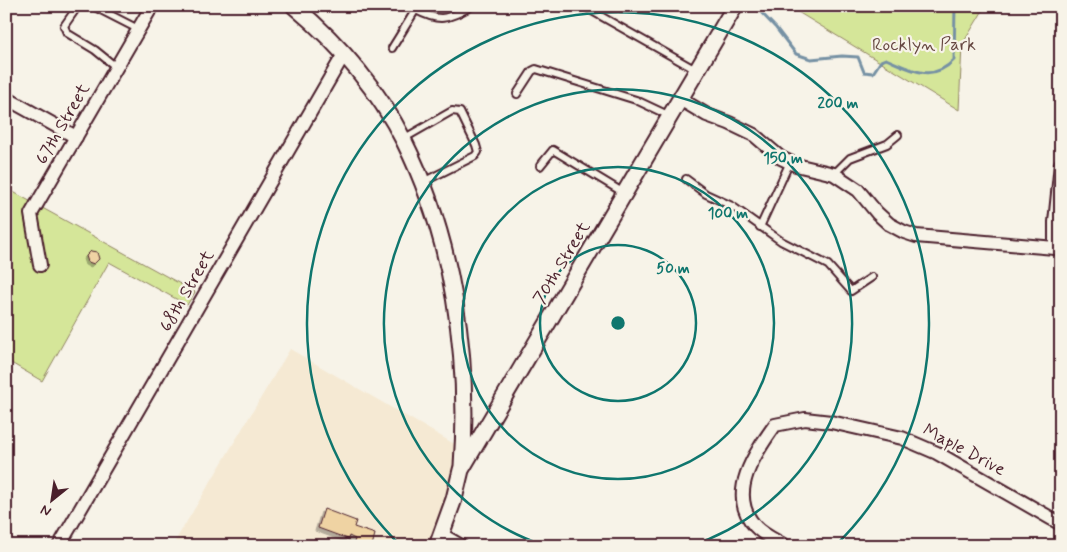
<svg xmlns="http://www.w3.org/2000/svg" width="1067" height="552" viewBox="0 0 1067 552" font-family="Mynerve,sans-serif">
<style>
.built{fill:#f5e9d3}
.green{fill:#d5e699;stroke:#908262}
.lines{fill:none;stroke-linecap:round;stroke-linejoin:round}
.stream{stroke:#7691a4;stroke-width:3}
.building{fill:#efd3a3;stroke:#4a1f2b;filter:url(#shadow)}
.service-casing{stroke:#4a1f2b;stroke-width:10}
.minor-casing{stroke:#4a1f2b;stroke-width:16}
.tertiary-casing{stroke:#4a1f2b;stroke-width:19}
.service{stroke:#f7f3e8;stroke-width:6}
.minor{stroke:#f7f3e8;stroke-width:12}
.tertiary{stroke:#f7f3e8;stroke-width:15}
.ring{fill:none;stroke:#0f766e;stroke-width:2.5}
.labels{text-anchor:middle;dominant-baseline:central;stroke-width:4.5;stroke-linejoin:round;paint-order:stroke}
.park-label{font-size:18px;fill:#664741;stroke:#f7f3e8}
.street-label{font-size:18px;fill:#4a1f2b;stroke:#f7f3e8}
.centre{fill:#0f766e;stroke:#f7f3e8;stroke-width:2.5}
.ring-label{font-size:15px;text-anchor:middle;font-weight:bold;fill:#0f766e;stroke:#f7f3e8;stroke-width:4.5;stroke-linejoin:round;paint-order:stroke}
</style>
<defs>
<filter id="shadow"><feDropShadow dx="-3" dy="3" stdDeviation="0" flood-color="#0004"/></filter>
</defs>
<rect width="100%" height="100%" fill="#f7f3e8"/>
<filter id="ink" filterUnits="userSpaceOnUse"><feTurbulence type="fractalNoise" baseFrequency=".02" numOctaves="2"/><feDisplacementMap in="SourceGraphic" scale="10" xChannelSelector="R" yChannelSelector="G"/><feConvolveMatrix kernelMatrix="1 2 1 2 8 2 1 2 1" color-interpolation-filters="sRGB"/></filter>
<g filter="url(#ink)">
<polygon class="built" points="290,349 463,449 437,546 179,546 174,543"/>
<g class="green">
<polygon points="788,6 988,6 985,7 962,45 959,110"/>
<polygon points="6,188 195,292 187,305 109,262 42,381 6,360"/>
</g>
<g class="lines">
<path class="stream" d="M 755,6 L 776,28 L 796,54 L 811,59 L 842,56 L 858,57 L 864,72 L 873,73 L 881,61 L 886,59 C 911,70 932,83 954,60 L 955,6"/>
</g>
<g class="building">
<polygon points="91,251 97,252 99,259 94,264 88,262 86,256"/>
<polygon points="324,509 356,521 354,527 375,534 372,546 353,546 355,539 349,536 348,539 318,528"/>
</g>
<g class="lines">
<g class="service-casing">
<g id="service">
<polyline points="78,6 64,26 67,33 95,50 116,67"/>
<polyline points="93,6 138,29"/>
<polyline points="583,6 696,70"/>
<path d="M 416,10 C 441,23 447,19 472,6"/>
<polyline points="392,48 418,6"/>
<polyline points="517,94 532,71 536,69 636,100 670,116"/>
<polyline points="403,139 452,111 460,112 476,145 478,152 475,156 423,182"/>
<polyline points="540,166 553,150 624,193"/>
<polyline points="834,174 850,158 887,144 898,135"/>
<polyline points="686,179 706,194 732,206 781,241 828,265 851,291 872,277"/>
<polyline points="760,227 790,162"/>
</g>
</g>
<g class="minor-casing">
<g id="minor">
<polyline points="6,98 76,137"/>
<polyline points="680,99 707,115 729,123 754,135 781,158 796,165 834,174 858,190 877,213 889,224 904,232 916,236 1055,248 1055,222 1061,164"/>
<polyline points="40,265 31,214 152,6"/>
<polyline points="442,535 461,546"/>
<polyline points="59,546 344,54"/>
<path d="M 785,546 C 775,540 763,535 755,526 C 726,494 755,453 775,425 L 805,419 L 831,422 L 902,438 L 937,453 L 1061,524"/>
</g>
</g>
<g class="tertiary-casing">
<g id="tertiary">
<path d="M 294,6 C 338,43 378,89 404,141 C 453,239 470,356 462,466"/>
<polyline points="437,546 454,499 461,470 735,6"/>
</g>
</g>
<use href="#service" class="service"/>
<use href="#minor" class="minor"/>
<use href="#tertiary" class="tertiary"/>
</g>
</g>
<g class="ring">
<circle cx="618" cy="323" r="78"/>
<circle cx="618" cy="323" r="156"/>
<path d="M546 546A234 234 0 1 1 690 546"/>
<path d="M400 545A311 311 0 1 1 836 545"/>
</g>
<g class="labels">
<g class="park-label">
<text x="924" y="45">Rocklyn Park</text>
</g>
<g class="street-label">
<text transform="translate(63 124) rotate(-60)">67th Street</text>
<text transform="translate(562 263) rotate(-59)">70th Street</text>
<text transform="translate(187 291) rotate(-60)">68th Street</text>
<text transform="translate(964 450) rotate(28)">Maple Drive</text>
</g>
</g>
<circle cx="618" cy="323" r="8" class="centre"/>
<g class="ring-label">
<text x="838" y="108">200 m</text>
<text x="783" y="163">150 m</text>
<text x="728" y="218">100 m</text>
<text x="673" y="273">50 m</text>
</g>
<rect width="1067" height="552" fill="none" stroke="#f7f3e8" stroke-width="25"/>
<rect x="12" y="12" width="1042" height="527" fill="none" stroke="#4a1f2b" stroke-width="2" filter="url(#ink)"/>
<g transform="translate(52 500) rotate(210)" stroke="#f7f3e8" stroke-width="4" paint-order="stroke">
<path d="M0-4L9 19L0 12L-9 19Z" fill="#4a1f2b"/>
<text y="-8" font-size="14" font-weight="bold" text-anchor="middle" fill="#4a1f2b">N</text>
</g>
</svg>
